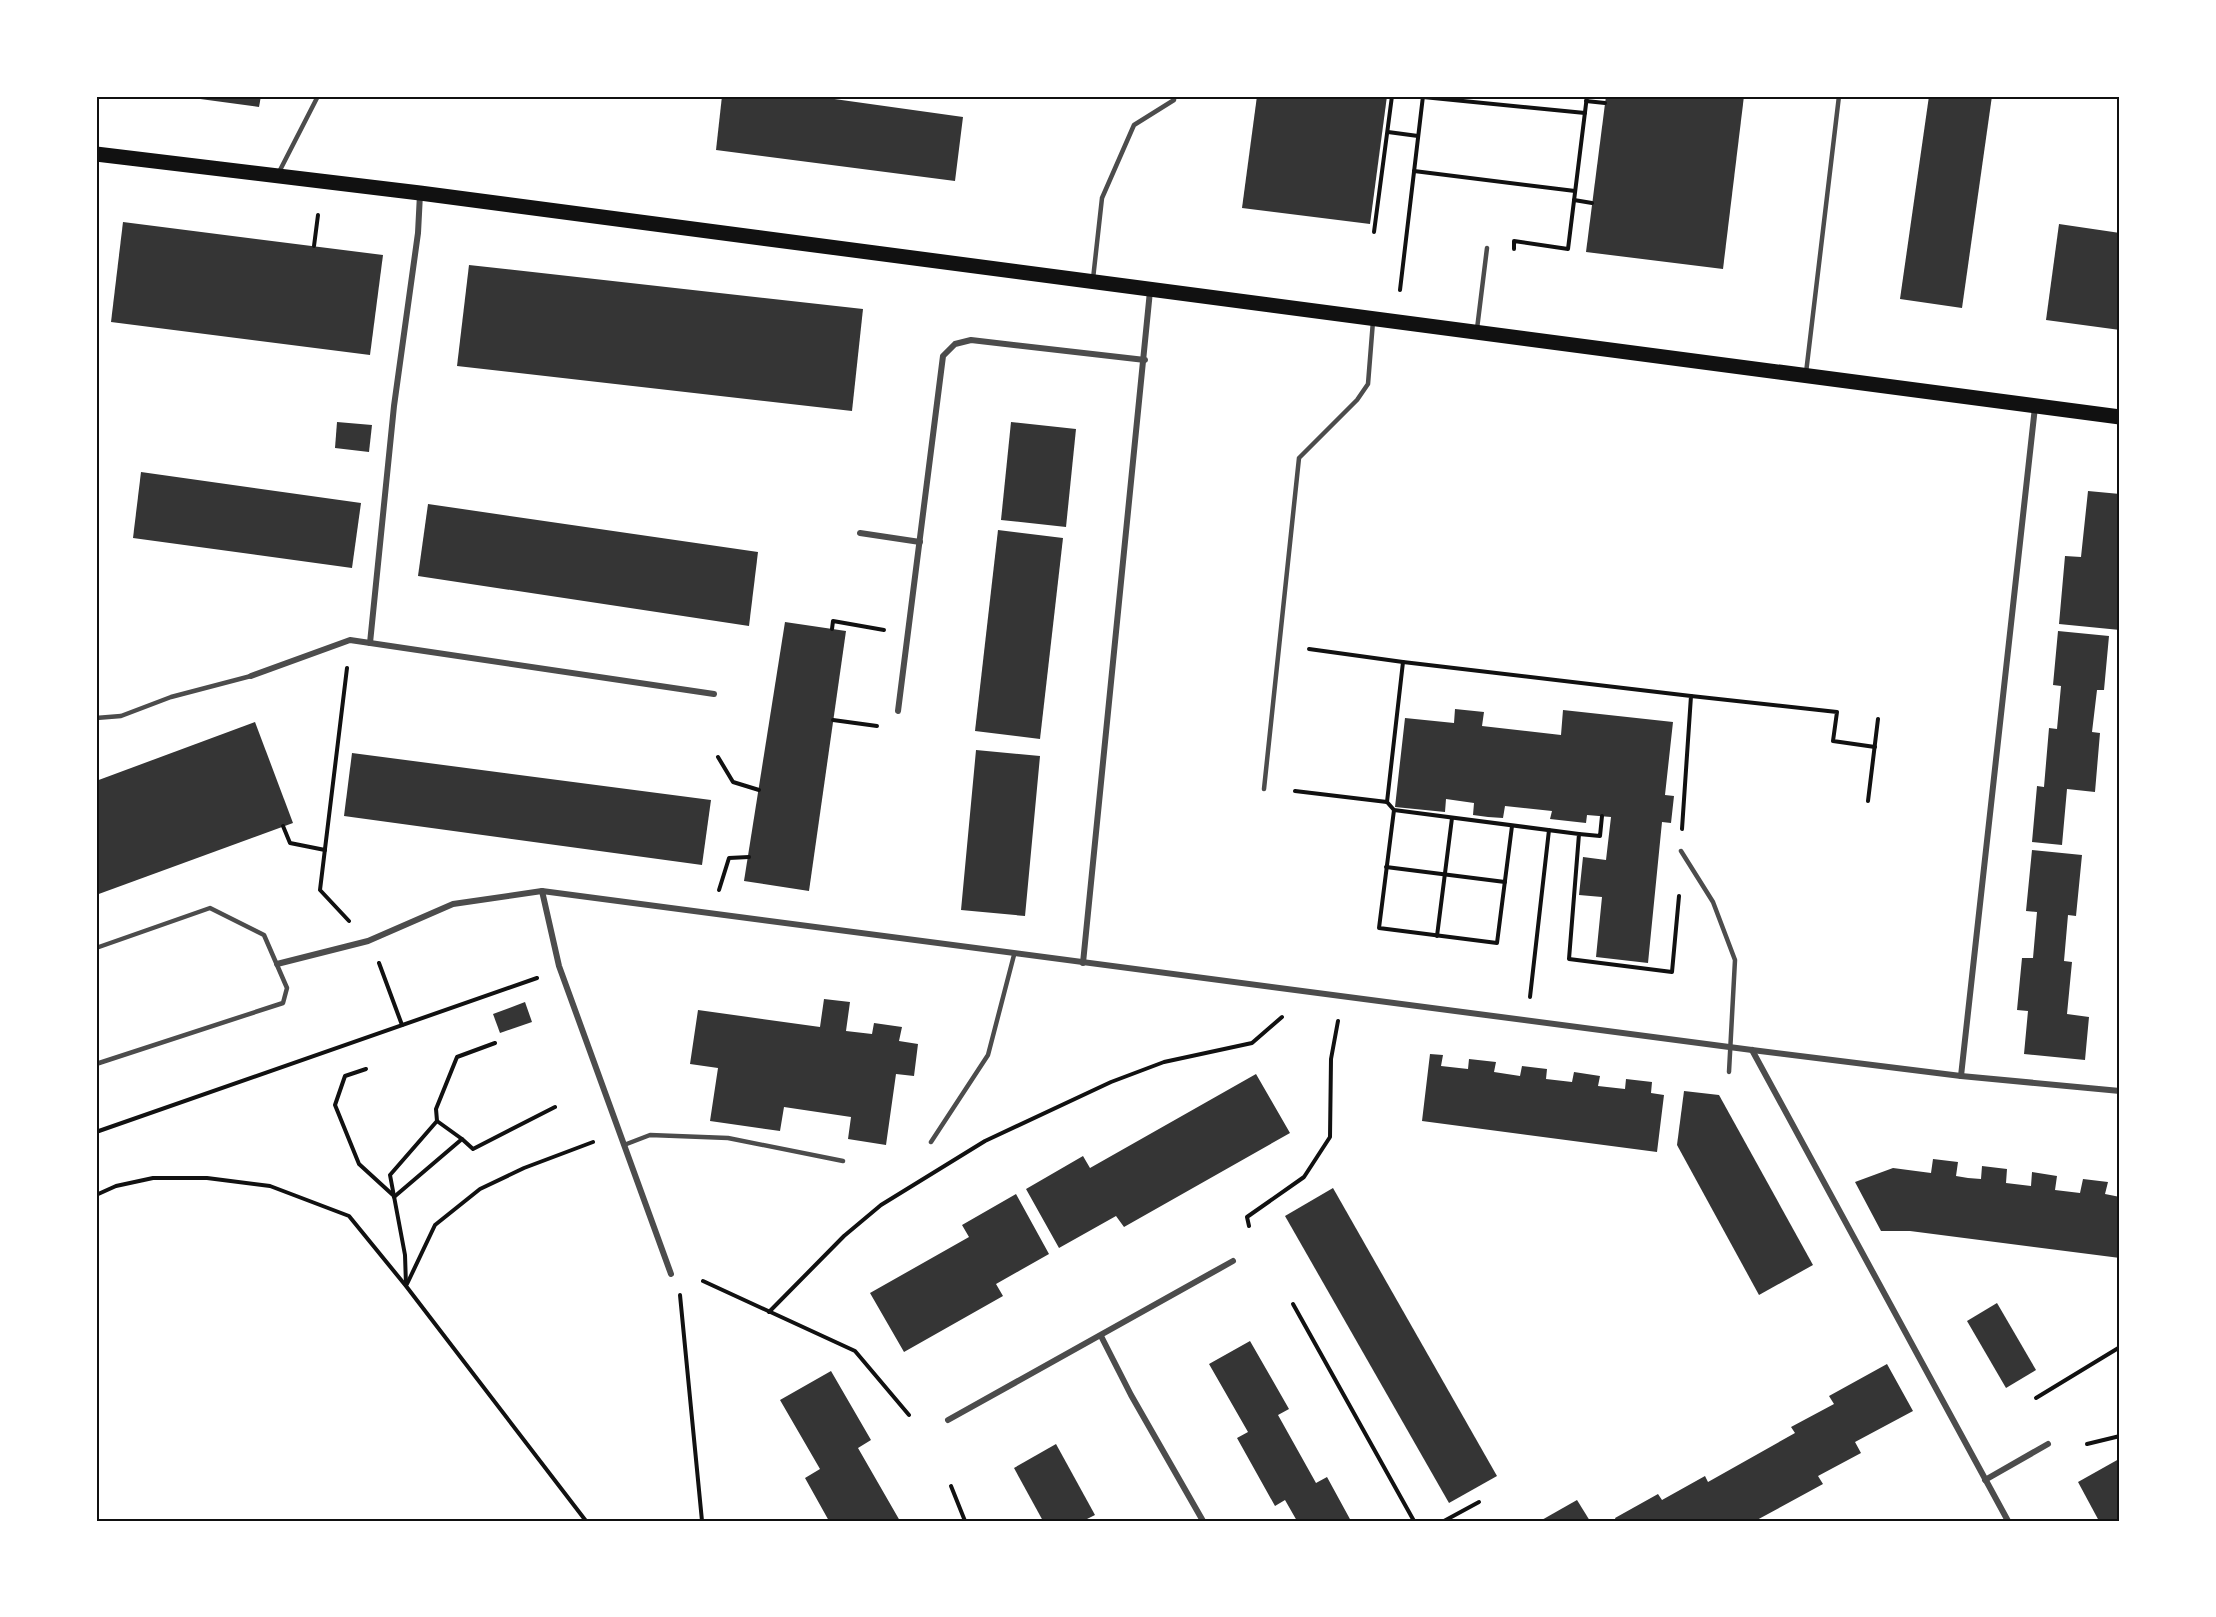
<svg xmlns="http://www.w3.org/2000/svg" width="2216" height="1617" viewBox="0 0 2216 1617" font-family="Barlow,sans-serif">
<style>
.building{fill:#353535}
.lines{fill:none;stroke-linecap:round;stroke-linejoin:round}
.path{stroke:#111;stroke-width:4}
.service{stroke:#4c4c4c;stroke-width:4.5}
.minor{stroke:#4c4c4c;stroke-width:6}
.primary{stroke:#111;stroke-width:15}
.neatline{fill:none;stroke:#111;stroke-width:2}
</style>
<rect width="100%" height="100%" fill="#fff"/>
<g class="building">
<polygon points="178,96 261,96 259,107"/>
<polygon points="722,96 813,96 963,117 955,181 716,150"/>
<polygon points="1257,96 1387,96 1370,224 1242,208"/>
<polygon points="1606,96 1744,96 1723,269 1586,252"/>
<polygon points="1929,96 1992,96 1962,308 1900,299"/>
<polygon points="123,222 383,255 370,355 111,322"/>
<polygon points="2059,224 2120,233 2120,330 2046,320"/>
<polygon points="469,265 863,309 852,411 457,366"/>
<polygon points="337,422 372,425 369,452 335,448"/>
<polygon points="1011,422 1076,429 1066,527 1001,520"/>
<polygon points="141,472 361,503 352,568 133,538"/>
<polygon points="2088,491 2120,494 2120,630 2059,624 2065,556 2081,557"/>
<polygon points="428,504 758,552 749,626 418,576"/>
<polygon points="998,530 1063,538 1040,739 975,731"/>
<polygon points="785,622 846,631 809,891 744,881"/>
<polygon points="2058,631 2109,636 2104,690 2097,690 2092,732 2100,733 2095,792 2067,789 2062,845 2032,842 2037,786 2044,787 2049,728 2057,729 2061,686 2053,685"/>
<polygon points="1455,709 1484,712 1482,726 1561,735 1563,710 1673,722 1665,795 1674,796 1671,823 1662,822 1648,963 1596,957 1602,897 1579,895 1583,857 1606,860 1611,817 1587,815 1586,823 1550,819 1552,811 1505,806 1503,818 1488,817 1473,815 1474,803 1446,799 1445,812 1395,807 1405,718 1454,723"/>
<polygon points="255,722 293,823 96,895 96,781"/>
<polygon points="976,750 1040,756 1025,916 961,910"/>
<polygon points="352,753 711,800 702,865 344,816"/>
<polygon points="2032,850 2082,855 2076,916 2068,915 2064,961 2072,962 2067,1014 2089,1017 2085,1060 2024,1054 2028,1011 2017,1010 2022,958 2033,958 2037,912 2026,911"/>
<polygon points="824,999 850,1002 846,1031 872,1034 874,1023 902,1027 899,1041 918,1044 914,1076 896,1074 886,1145 848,1139 851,1117 784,1107 780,1131 710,1121 718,1068 690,1064 698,1010 820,1027"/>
<polygon points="525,1002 532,1022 500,1033 493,1014"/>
<polygon points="1430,1054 1443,1055 1441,1066 1468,1069 1469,1059 1496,1062 1494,1072 1520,1076 1522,1066 1547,1069 1546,1079 1572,1082 1574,1072 1600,1076 1598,1086 1625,1089 1626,1079 1652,1082 1651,1093 1664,1095 1657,1152 1422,1121"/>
<polygon points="1256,1074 1290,1133 1124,1227 1116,1216 1059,1248 1026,1189 1083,1156 1090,1168"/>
<polygon points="1684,1091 1719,1095 1813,1265 1759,1295 1677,1145"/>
<polygon points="1933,1159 1958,1162 1956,1176 1968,1178 1981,1179 1982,1166 2007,1169 2006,1183 2031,1186 2032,1172 2057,1176 2055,1190 2080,1193 2083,1179 2108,1182 2105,1194 2120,1197 2120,1258 1910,1231 1881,1231 1855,1182 1893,1168 1931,1173"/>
<polygon points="1333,1188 1497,1476 1449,1503 1285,1216"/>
<polygon points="1016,1194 1049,1254 996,1284 1003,1296 904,1352 870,1293 969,1237 962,1225"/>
<polygon points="1997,1303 2036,1370 2006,1388 1967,1321"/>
<polygon points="1250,1341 1289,1409 1278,1415 1316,1483 1327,1477 1351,1521 1297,1521 1285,1500 1275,1506 1237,1438 1248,1432 1209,1364"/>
<polygon points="1887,1364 1913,1411 1855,1442 1861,1453 1818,1476 1823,1484 1755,1521 1616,1521 1615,1518 1658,1494 1662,1500 1705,1476 1708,1482 1795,1433 1791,1427 1834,1404 1829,1396"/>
<polygon points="831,1371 871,1440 858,1448 900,1521 829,1521 805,1478 820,1469 780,1400"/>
<polygon points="1056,1444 1095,1515 1083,1521 1043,1521 1014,1468"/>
<polygon points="2119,1459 2120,1521 2099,1521 2078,1482"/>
<polygon points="1577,1500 1590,1521 1540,1521"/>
</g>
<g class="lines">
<g class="path">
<polyline points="1423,97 1585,113"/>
<polyline points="1586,101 1605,103"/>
<polyline points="1388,132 1418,136"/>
<polyline points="1414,171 1575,191"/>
<polyline points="1574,200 1592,203"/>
<polyline points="1374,232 1392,96"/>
<polyline points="314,246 318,215"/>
<polyline points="1514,249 1514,241 1568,249 1587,96"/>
<polyline points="1400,290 1423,96"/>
<polyline points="832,629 833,621 884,630"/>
<polyline points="1309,649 1403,662"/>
<polyline points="347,668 320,890 349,921"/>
<polyline points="1691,696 1837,712 1833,741 1875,747"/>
<polyline points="833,720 877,726"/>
<polyline points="718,757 733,782 759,790"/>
<polyline points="1295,791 1387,802 1394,810 1579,834 1569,959 1672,972 1679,896"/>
<polyline points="1868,801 1878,719"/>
<polyline points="1387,802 1403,662 1691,696 1682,829"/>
<polyline points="1394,810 1379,928 1497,943 1512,826"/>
<polyline points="283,826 290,843 325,850"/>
<polyline points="1579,834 1600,836 1602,816"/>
<polyline points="1386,867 1505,882"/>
<polyline points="719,890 729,858 749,857"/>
<polyline points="1437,936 1452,818"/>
<polyline points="379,963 402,1025"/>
<polyline points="1530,997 1549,830"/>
<polyline points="366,1069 345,1076 335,1105 359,1164 394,1196"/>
<polyline points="437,1121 462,1139"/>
<polyline points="96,1132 537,978"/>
<polyline points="96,1195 116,1186 153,1178 207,1178 270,1186 349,1216 406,1286 586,1521"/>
<polyline points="394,1197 462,1139 473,1149 555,1107"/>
<polyline points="1249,1226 1247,1217 1304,1177 1330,1137 1331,1059 1338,1021"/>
<polyline points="703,1281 855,1351 909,1415"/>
<polyline points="407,1284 435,1225 480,1189 524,1168 593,1142"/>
<polyline points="406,1285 405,1255 390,1175 437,1121 436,1109 457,1057 495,1043"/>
<polyline points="680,1295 702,1521"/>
<polyline points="1293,1304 1414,1521"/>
<polyline points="769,1312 844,1236 881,1205 985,1141 1111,1082 1164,1062 1252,1043 1282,1017"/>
<polyline points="2036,1398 2120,1347"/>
<polyline points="2087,1444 2120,1436"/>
<polyline points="951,1486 965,1521"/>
<polyline points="1444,1521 1479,1502"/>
</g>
<g class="service">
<polyline points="278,174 318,96"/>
<polyline points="1093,279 1102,198 1134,125 1174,100 1174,96"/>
<polyline points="1477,329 1487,248"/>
<polyline points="1806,373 1839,96"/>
<polyline points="96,718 121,716 171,697 251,676"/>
<polyline points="1264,789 1299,458 1357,400 1368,384 1373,321"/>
<polyline points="1681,851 1713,902 1735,960 1729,1072"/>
<polyline points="96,948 210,908 264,935 287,988 283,1003 96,1064"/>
<polyline points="931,1142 988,1055 1014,955"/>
<polyline points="624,1145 650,1135 728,1138 843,1161"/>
</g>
<g class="minor">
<polyline points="860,533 920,542"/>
<polyline points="370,643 394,406 418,233 420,194"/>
<polyline points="251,676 350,640 714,694"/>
<polyline points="898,711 943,356 955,344 971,340 1145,360"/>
<polyline points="542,891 559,966 671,1274"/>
<polyline points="1083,963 1150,291"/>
<polyline points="277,964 368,941 453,904 542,891 1752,1050 1961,1076 2120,1091"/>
<polyline points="1752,1050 2008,1521"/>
<polyline points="1961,1076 2035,407"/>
<polyline points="1101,1336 1131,1395 1203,1521"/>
<polyline points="948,1420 1233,1261"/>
<polyline points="1985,1480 2048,1444"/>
</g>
<polyline class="primary" points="96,154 420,193 2120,417"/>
</g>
<rect width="2216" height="1617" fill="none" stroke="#ffffff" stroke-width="195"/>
<rect x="98" y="98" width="2020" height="1422" class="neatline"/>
</svg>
